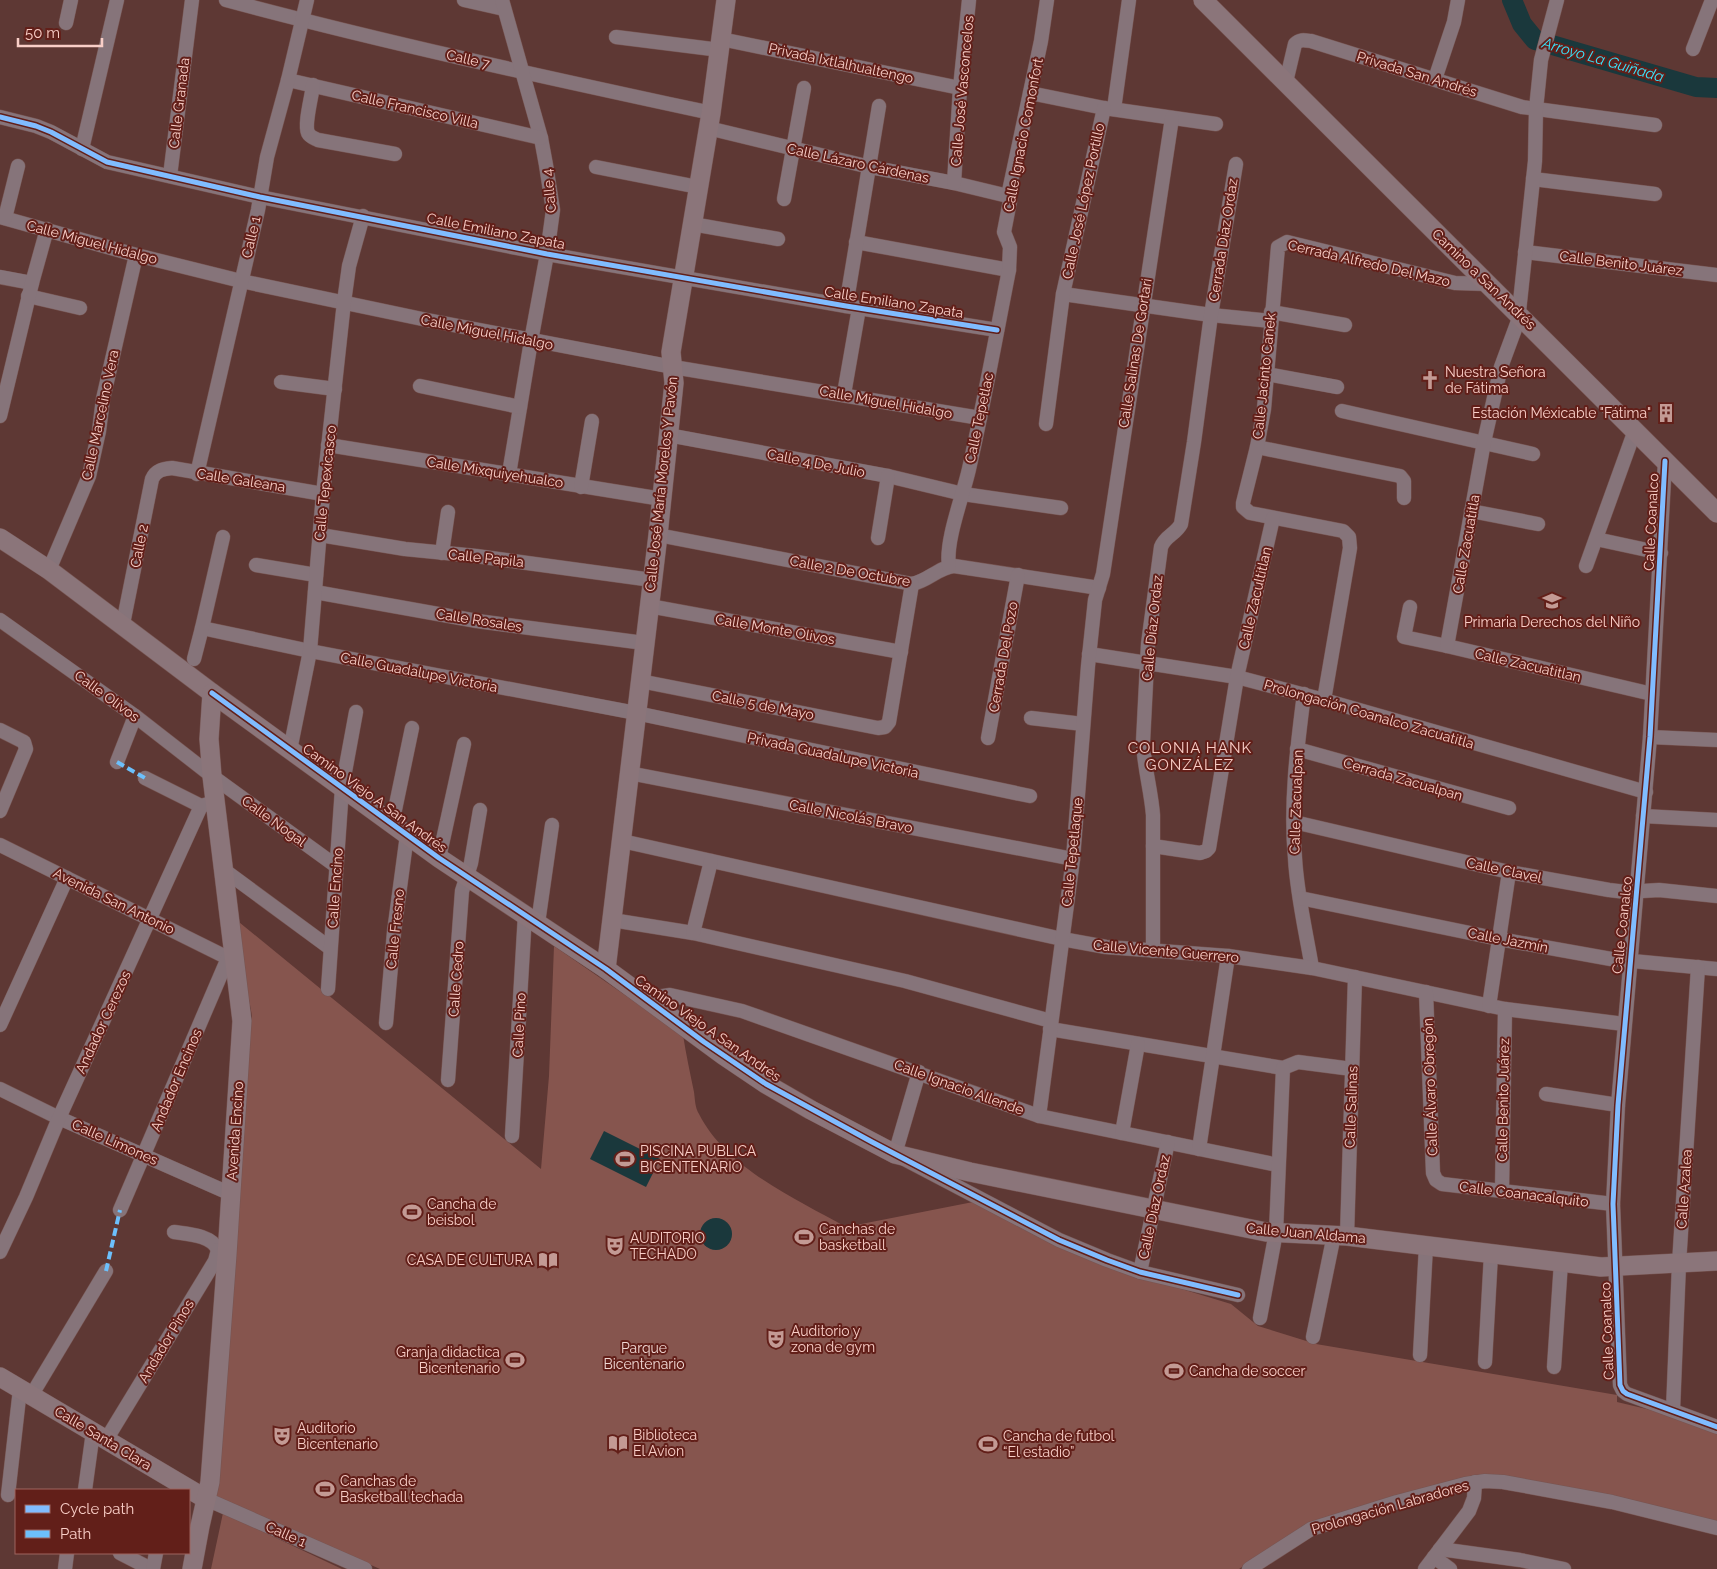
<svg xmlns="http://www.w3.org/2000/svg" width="1717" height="1569" viewBox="0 0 1717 1569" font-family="Raleway,sans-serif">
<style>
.green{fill:#86554e}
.water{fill:#1a383c}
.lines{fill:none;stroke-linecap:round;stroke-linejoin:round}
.river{stroke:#1a383c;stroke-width:20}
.street-casing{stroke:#775552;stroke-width:15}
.secondary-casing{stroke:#775552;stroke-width:20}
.street{stroke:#86747a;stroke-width:14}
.secondary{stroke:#8b757a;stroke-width:19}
.quiet{stroke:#6cc0fc;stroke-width:4;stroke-dasharray:8 4;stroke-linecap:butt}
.cycleway-casing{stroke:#621f19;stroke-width:8}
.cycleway{stroke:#80bcff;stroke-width:5}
.labels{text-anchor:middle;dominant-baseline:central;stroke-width:4;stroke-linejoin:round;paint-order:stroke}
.street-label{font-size:14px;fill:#f9cec7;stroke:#621f19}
.poi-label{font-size:14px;fill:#f9cec7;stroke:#621f19;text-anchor:start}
.park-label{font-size:14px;fill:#f0d8d4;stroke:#621f19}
.water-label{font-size:15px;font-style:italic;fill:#37e6fe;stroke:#621f19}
.neighbourhood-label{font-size:15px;letter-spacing:1px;fill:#f9cec7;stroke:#621f19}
</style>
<rect width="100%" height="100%" fill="#5e3834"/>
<g class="green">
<path d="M 234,918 L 541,1169 L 549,1076 L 554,946 L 683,1035 C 686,1054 690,1073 694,1092 C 695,1099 695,1108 699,1114 C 726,1168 796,1199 846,1227 L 973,1202 L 1126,1272 L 1231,1304 L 1258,1326 L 1316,1344 L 1617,1395 L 1617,1402 L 1672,1415 L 1717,1432 L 1717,1522 L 1488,1475 L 1464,1477 L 1306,1524 L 1239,1569 L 380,1569 L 215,1496 L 245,1076 L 252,1016 Z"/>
<polygon points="223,1513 342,1569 211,1569"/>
</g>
<g class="water">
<polygon points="604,1131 660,1159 646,1187 590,1159"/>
<circle cx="716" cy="1234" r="16"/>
</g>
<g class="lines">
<polyline class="river" points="1512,0 1522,24 1535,40 1696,87 1717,88"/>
<g class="street-casing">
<g id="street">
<path d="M 226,0 C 386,43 549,78 711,113"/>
<polyline points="464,0 504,9"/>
<polyline points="502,0 541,138 546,165 553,210 547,254 531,341 509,474"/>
<polyline points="66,23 71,0"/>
<polyline points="616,37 720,50"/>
<polyline points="721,39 960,88"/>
<polyline points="1693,49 1712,0"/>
<polyline points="1435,79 1454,22 1458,0"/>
<polyline points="288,80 541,138"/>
<path d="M 1286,82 L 1295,44 C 1300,39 1304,40 1311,41 L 1522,107 L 1655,125"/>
<path d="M 313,85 C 312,96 304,124 308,133 C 310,137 314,138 318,140 L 395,154"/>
<polyline points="1030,93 1104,108 1216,124"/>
<polyline points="1114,109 1129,0"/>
<polyline points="0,117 36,126 51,132 107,162 260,197 547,254 846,306 997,330"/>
<polyline points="708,128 870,167 954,183 1008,196"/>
<polyline points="82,149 117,0"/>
<polyline points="596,167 698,187"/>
<polyline points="170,176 192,0"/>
<polyline points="1533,179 1655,194"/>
<polyline points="954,183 960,88 969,0"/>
<polyline points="784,199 804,88"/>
<polyline points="0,217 136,255 241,281 427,320 673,367 980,418"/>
<polyline points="5,218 18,166"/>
<polyline points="692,224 778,239"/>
<polyline points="856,242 1009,270"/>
<polyline points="1525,252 1717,275"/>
<polyline points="0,277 32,283"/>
<polyline points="1063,294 1211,315 1271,321"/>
<polyline points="28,296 80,308"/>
<polyline points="846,306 879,106"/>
<polyline points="1271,312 1345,325"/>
<polyline points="1267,374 1337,387"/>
<polyline points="281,382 335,389"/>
<polyline points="420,386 520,407"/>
<polyline points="844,394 859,308"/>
<polyline points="1342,411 1533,454"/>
<polyline points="0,416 32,283 47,229"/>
<polyline points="1046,424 1063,294 1104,108"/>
<polyline points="668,435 888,476 963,494 1061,508"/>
<polyline points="328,445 662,499"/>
<polyline points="1257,447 1400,476 1404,481 1404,498"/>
<polyline points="1665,461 1650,737 1618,1105 1613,1204 1620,1385 1623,1391 1627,1394 1717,1427"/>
<polyline points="197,474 258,210 267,157 288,80 307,0"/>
<polyline points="581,487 592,421"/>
<polyline points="1471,511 1538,524"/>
<polyline points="320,535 405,549 476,556 652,580"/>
<path d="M 658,535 L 912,584 C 928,581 939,567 954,566 L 1099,588"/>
<polyline points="878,538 888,476"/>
<polyline points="1596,539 1661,553"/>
<polyline points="442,553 448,512"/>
<polyline points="256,565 316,575"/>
<path d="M 949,566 C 945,541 963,496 969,469 C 984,403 996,336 1009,270 L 1010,247 L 1004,232 L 1010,201 L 1008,196 L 1041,41 L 1047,0"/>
<polyline points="1586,566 1635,430"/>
<polyline points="49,570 89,476 99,431 103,399 136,255"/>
<polyline points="315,592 477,621 644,643"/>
<polyline points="649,606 901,652"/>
<polyline points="1410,607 1404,637 1447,646 1652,694"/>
<polyline points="0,620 135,716 212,776 336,866"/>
<path d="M 123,624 L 152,479 C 156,470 163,469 172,468 L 323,494"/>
<polyline points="202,628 310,651 636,713 1030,796"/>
<polyline points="1447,646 1484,442 1501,367 1518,321 1535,161 1536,109 1541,60 1557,0"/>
<polyline points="1089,654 1237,677 1324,700 1646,792"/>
<polyline points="194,659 202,628 223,537"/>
<polyline points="640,681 878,728 885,727 889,722 912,584"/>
<path d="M 1304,694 C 1297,748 1290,804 1295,858 C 1297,895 1306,932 1312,968"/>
<polyline points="1324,700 1350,548 1349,537 1343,531 1250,513 1243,507 1243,503 1257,447 1264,409 1278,247 1287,242 1455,283 1488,284"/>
<polyline points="1031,718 1083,724"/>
<polyline points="0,730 24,742 26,749 0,811"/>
<polyline points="1650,737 1717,740"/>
<polyline points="988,738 1018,575"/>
<polyline points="1297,749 1509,808"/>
<polyline points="290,750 310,651 323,494 344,302 349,266 363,216"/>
<polyline points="117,762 135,716"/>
<polyline points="629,773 1073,859"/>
<polyline points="145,778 201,806"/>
<polyline points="1643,816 1717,820"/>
<polyline points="1294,822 1509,872 1609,890 1626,892 1659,890 1717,896"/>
<polyline points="392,824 412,728"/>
<polyline points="622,841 1062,939 1106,947 1228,956 1312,968 1505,1009 1624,1024"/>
<polyline points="0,845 228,958"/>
<polyline points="1153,846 1200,853 1206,851 1209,848 1237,677 1273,518"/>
<polyline points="439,858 464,744"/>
<polyline points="224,870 330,948"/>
<polyline points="1300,898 1499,939 1611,959 1717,969"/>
<polyline points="612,920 693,933 905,981 1051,1021"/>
<polyline points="538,923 552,825"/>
<polyline points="693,933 711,861"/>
<path d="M 1153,951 L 1153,815 C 1151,790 1144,767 1143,742 L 1148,644 L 1161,547 C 1165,536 1176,534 1181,524 L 1194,442 L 1211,315 L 1236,164"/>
<polyline points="328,989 342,788 356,712"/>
<polyline points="1426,992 1433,1173 1436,1180 1442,1184 1613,1204"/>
<polyline points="645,999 670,995 742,1011 1039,1116 1278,1165"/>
<polyline points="1489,1006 1509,872"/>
<polyline points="386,1023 394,932 407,835"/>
<polyline points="0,1025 67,878"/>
<polyline points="1050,1029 1283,1068 1298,1062 1352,1069"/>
<polyline points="919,1072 895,1154 1059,1240 1107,1260 1140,1272 1238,1295"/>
<polyline points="448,1080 462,891 471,863 480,810"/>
<polyline points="0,1089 59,1118 231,1194"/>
<polyline points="1546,1094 1618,1105"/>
<polyline points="1039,1116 1073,859 1088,666 1095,600 1103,574 1172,118"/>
<polyline points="1122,1133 1138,1044"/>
<polyline points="512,1136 525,914"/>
<polyline points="1199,1149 1228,956"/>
<polyline points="1502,1191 1505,1009"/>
<polyline points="120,1210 228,958 236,962"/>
<path d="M 174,1232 C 188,1234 212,1235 218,1250"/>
<polyline points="1347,1236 1355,977"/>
<polyline points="0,1252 26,1197 59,1118 201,806 215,802"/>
<polyline points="1140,1272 1168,1142"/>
<polyline points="1260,1318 1276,1232 1283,1068"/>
<polyline points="1313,1337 1334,1235"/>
<polyline points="1420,1355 1426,1246"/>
<polyline points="1485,1362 1491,1254"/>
<polyline points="1554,1367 1561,1262"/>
<polyline points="31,1396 106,1271"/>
<polyline points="1673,1410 1679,1264 1698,967"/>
<polyline points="106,1440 215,1261 218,1250 227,1255"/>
<polyline points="85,1490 93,1432"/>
<polyline points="8,1495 20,1389"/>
<polyline points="206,1499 365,1569"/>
<polyline points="1440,1549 1520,1560 1564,1569"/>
<polyline points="120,1553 151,1569"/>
<polyline points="1434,1557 1450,1569"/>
<polyline points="65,1569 67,1553"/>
<polyline points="153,1569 156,1553"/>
<polyline points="1249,1569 1311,1529 1397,1502 1465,1484 1485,1481 1503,1482 1612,1502 1717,1528"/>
<polyline points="1425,1569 1469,1511 1474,1498 1475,1482"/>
</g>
</g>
<g class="secondary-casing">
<g id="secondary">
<polyline points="1203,0 1717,513"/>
<polyline points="0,538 49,570 212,693 439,858 606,969 723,1055 766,1084 811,1110 895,1154 970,1172 1266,1232 1347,1236 1601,1267 1717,1261"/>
<polyline points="606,969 658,535 674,383 671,352 711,113 726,0"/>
<polyline points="0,1377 206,1499"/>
<polyline points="192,1569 200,1526 210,1482 227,1255 242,1021 212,776 209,739 212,693"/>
</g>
</g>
<use href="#street" class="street"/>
<use href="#secondary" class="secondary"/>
<g class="quiet">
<polyline points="117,762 145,778"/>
<polyline points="106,1271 120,1210"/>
</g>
<g class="cycleway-casing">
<g id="cycleway">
<polyline points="0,117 36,126 51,132 107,162 260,197 547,254 846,306 997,330"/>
<polyline points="1665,461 1650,737 1618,1105 1613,1204 1620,1385 1623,1391 1627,1394 1717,1427"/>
<polyline points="212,693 439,858 606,969 704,1042 766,1084 872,1142 1059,1240 1107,1260 1140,1272 1238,1295"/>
</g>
</g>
<use href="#cycleway" class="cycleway"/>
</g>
<defs>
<g id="church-bare" transform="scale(1.5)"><path d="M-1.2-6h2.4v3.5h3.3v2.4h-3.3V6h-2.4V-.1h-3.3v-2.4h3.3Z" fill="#c39a94" stroke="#621f19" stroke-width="2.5" paint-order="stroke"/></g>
<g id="building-bare" transform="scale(1.5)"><path d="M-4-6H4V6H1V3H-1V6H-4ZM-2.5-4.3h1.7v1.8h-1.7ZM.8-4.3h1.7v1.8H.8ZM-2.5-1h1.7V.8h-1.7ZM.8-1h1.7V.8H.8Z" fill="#c39a94" stroke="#621f19" stroke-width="2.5" paint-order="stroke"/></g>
<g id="school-bare" transform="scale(1.5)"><path d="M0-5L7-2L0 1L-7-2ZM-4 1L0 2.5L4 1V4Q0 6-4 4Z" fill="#c39a94" stroke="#621f19" stroke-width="2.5" paint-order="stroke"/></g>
<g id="stadium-bare" transform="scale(1.5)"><path d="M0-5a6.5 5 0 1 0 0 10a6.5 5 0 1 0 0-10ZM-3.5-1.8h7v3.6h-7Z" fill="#c39a94" stroke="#621f19" stroke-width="2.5" paint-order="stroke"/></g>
<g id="theatre-bare" transform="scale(1.5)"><path d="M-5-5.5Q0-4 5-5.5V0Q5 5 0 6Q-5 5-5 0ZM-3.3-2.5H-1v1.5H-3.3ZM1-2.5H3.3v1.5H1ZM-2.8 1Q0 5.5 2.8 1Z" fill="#c39a94" stroke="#621f19" stroke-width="2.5" paint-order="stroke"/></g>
<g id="library-bare" transform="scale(1.5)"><path d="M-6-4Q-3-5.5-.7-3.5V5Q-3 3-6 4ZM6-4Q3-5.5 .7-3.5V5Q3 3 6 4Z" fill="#c39a94" stroke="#621f19" stroke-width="2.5" paint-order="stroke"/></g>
</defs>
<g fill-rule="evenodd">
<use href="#church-bare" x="1430" y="380"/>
<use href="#building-bare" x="1666" y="413"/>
<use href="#school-bare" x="1552" y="601"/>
<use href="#stadium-bare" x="625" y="1159"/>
<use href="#stadium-bare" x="412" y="1212"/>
<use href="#stadium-bare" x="804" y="1237"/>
<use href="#theatre-bare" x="615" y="1246"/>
<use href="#library-bare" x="548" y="1260"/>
<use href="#theatre-bare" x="776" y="1339"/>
<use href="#stadium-bare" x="515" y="1360"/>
<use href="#stadium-bare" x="1174" y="1371"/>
<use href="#theatre-bare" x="282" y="1436"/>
<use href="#library-bare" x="618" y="1443"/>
<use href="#stadium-bare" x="988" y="1444"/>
<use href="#stadium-bare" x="325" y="1489"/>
</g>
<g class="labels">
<g class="street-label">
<text transform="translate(468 59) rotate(13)">Calle 7</text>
<text transform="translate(841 63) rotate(12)">Privada Ixtlalhualtengo</text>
<text transform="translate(1417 74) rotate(17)">Privada San Andrés</text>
<text transform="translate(962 91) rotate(-85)">Calle José Vasconcelos</text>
<text transform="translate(179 103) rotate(-83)">Calle Granada</text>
<text transform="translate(415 109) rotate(13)">Calle Francisco Villa</text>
<text transform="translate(1023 135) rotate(-79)">Calle Ignacio Comonfort</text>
<text transform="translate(858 163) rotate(12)">Calle Lázaro Cárdenas</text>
<text transform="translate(549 191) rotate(-96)">Calle 4</text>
<text transform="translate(1083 201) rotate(-78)">Calle José López Portillo</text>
<text transform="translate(496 231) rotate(11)">Calle Emiliano Zapata</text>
<text transform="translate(251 237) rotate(-77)">Calle 1</text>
<text transform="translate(1223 240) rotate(-81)">Cerrada Díaz Ordaz</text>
<text transform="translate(92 242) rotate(15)">Calle Miguel Hidalgo</text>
<text transform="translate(1369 263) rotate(13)">Cerrada Alfredo Del Mazo</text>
<text transform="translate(1621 263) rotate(7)">Calle Benito Juárez</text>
<text transform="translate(1484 279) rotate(44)">Camino a San Andrés</text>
<text transform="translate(894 302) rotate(9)">Calle Emiliano Zapata</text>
<text transform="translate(487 332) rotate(11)">Calle Miguel Hidalgo</text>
<text transform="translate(1135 353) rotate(-81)">Calle Salinas De Gortari</text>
<text transform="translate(1264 376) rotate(-84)">Calle Jacinto Canek</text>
<text transform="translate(886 402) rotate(10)">Calle Miguel Hidalgo</text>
<text transform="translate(100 415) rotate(-78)">Calle Marcelino Vera</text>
<text transform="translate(979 418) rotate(-78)">Calle Tepetlac</text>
<text transform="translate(816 463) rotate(11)">Calle 4 De Julio</text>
<text transform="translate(495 472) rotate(9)">Calle Mixquiyehualco</text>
<text transform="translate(241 480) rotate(9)">Calle Galeana</text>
<text transform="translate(325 483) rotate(-84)">Calle Tepexicasco</text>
<text transform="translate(661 484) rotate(-84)">Calle José María Morelos Y Pavón</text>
<text transform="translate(1651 522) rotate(-87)">Calle Coanalco</text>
<text transform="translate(1466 544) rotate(-80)">Calle Zacuatitla</text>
<text transform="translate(139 546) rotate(-79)">Calle 2</text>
<text transform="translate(486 558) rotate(6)">Calle Papila</text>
<text transform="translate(850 571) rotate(10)">Calle 2 De Octubre</text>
<text transform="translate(1255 598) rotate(-77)">Calle Zacultitlan</text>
<text transform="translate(479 620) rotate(9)">Calle Rosales</text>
<text transform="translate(1152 628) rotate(-84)">Calle Díaz Ordaz</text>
<text transform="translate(775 629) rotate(10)">Calle Monte Olivos</text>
<text transform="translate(1003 657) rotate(-80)">Cerrada Del Pozo</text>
<text transform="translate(1528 665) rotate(13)">Calle Zacuatitlan</text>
<text transform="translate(419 672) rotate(11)">Calle Guadalupe Victoria</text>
<text transform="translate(107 696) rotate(36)">Calle Olivos</text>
<text transform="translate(763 705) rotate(11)">Calle 5 de Mayo</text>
<text transform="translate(1369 714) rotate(16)">Prolongación Coanalco Zacuatitla</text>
<text transform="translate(833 755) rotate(12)">Privada Guadalupe Victoria</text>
<text transform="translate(1403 779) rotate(16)">Cerrada Zacualpan</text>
<text transform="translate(375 798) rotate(36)">Camino Viejo A San Andrés</text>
<text transform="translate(1296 802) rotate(-88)">Calle Zacualpan</text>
<text transform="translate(851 816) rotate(11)">Calle Nicolás Bravo</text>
<text transform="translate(274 821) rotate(36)">Calle Nogal</text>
<text transform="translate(1072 852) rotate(-84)">Calle Tepetlaque</text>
<text transform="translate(1504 870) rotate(12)">Calle Clavel</text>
<text transform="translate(335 888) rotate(-86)">Calle Encino</text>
<text transform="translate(114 901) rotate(26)">Avenida San Antonio</text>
<text transform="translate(1622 925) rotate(-84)">Calle Coanalco</text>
<text transform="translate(395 929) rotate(-84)">Calle Fresno</text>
<text transform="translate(1508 940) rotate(11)">Calle Jazmín</text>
<text transform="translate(1166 951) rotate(5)">Calle Vicente Guerrero</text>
<text transform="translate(456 979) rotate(-86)">Calle Cedro</text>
<text transform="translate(103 1022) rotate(-65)">Andador Cerezos</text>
<text transform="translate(519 1025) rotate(-87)">Calle Pino</text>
<text transform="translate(708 1028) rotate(35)">Camino Viejo A San Andrés</text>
<text transform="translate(176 1080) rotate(-67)">Andador Encinos</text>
<text transform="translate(959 1087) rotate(20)">Calle Ignacio Allende</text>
<text transform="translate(1430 1087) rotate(-92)">Calle Álvaro Obregón</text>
<text transform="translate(1503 1100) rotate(-89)">Calle Benito Juárez</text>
<text transform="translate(1351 1107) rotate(-88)">Calle Salinas</text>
<text transform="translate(235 1131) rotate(-86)">Avenida Encino</text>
<text transform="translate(115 1142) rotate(24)">Calle Limones</text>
<text transform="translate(1684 1189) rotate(-86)">Calle Azalea</text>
<text transform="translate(1524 1194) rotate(7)">Calle Coanacalquito</text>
<text transform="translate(1154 1207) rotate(-78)">Calle Díaz Ordaz</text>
<text transform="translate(1306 1233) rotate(5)">Calle Juan Aldama</text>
<text transform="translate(1607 1331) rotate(-92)">Calle Coanalco</text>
<text transform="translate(166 1341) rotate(-59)">Andador Pinos</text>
<text transform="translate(103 1438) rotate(31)">Calle Santa Clara</text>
<text transform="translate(1390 1507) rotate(-16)">Prolongación Labradores</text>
<text transform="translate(286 1534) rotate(24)">Calle 1</text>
</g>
<g class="poi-label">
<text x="1445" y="372">Nuestra Señora<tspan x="1445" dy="16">de Fátima</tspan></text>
<text x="1651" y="413" text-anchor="end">Estación Méxicable "Fátima"</text>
<text x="1552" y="622" text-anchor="middle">Primaria Derechos del Niño</text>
<text x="640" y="1151">PISCINA PUBLICA<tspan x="640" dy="16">BICENTENARIO</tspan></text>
<text x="427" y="1204">Cancha de<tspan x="427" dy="16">beisbol</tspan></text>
<text x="819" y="1229">Canchas de<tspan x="819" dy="16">basketball</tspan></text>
<text x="630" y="1238">AUDITORIO<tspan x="630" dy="16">TECHADO</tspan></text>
<text x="533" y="1260" text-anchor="end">CASA DE CULTURA</text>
<text x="791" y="1331">Auditorio y<tspan x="791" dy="16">zona de gym</tspan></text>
<text x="500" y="1352" text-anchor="end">Granja didactica<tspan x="500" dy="16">Bicentenario</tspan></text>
<text x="1189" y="1371">Cancha de soccer</text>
<text x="297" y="1428">Auditorio<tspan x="297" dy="16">Bicentenario</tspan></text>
<text x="633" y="1435">Biblioteca<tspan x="633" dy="16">El Avion</tspan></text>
<text x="1003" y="1436">Cancha de futbol<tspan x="1003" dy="16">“El estadio”</tspan></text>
<text x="340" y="1481">Canchas de<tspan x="340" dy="16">Basketball techada</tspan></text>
</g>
<g class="park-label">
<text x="644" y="1348">Parque<tspan x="644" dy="16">Bicentenario</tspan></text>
</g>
<g class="water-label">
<text transform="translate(1603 60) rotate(16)">Arroyo La Guiñada</text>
</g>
<g class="neighbourhood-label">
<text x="1190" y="748">COLONIA HANK<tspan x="1190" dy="17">GONZÁLEZ</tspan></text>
</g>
</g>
<rect x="15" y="1489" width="175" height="65" fill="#621f19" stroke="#9e655f"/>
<rect x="25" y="1505" width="25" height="8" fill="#80bcff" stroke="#9e655f"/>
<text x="60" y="1514" font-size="15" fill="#f9cec7">Cycle path</text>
<rect x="25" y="1530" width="25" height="8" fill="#6cc0fc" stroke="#9e655f"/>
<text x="60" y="1539" font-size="15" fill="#f9cec7">Path</text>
<path d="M18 38v8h84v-8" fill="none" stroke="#f9cec7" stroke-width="2.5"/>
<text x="25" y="38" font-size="15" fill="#f9cec7" stroke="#621f19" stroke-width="4" paint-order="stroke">50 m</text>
</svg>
